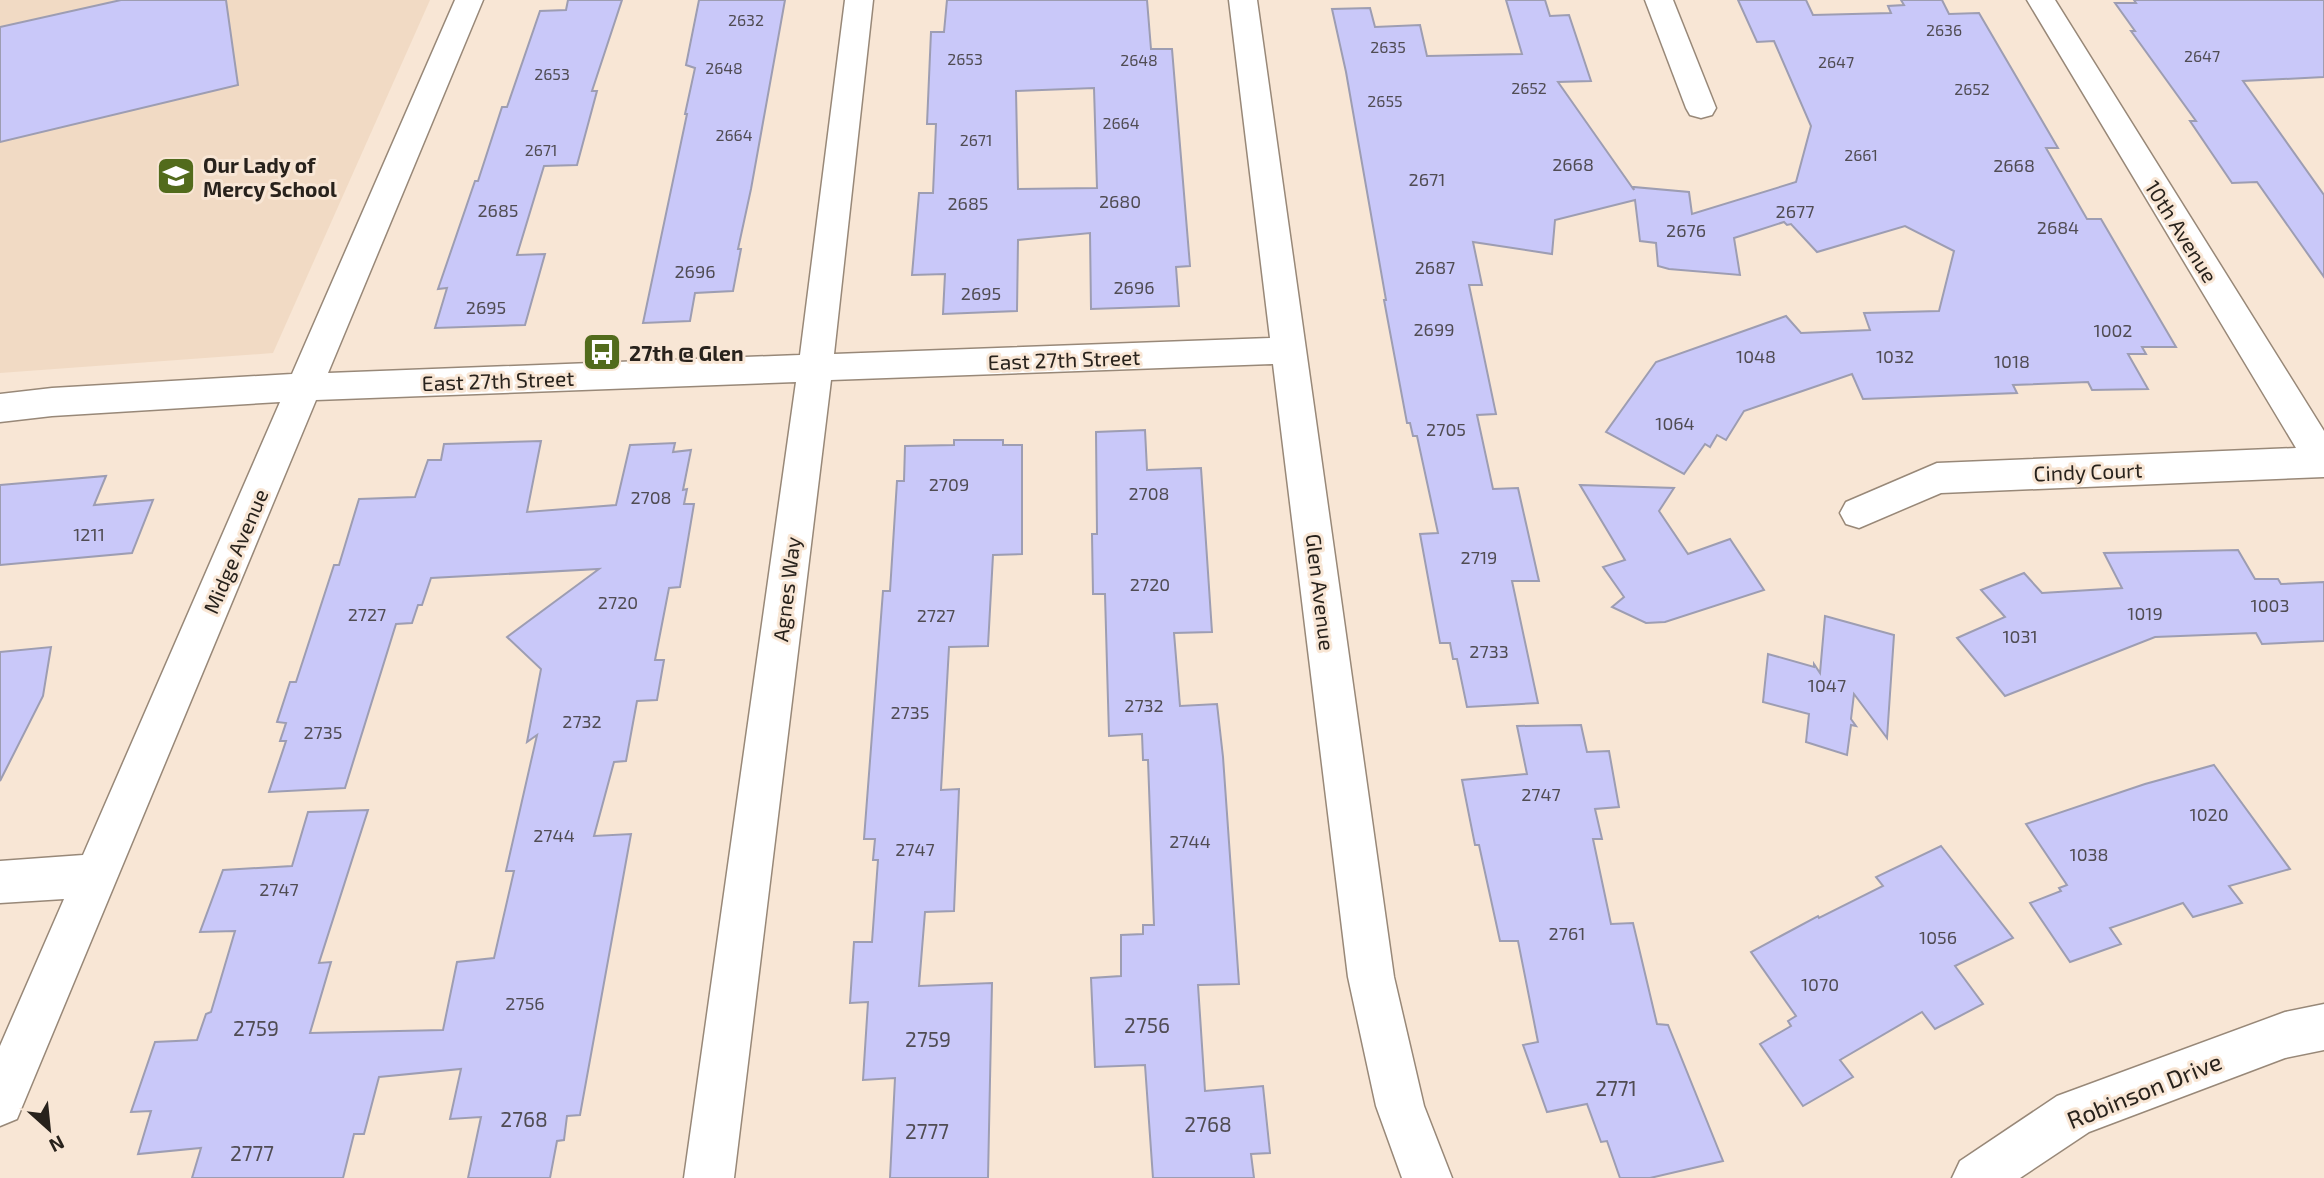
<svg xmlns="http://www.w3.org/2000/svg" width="2324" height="1178" viewBox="0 0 2324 1178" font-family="'Exo 2',sans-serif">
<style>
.built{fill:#f1dac4}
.building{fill:#c9c8f9;stroke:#9d9db2;stroke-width:2;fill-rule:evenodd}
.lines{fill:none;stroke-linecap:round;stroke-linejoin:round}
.street-casing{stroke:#988878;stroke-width:3}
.street{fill:#fff;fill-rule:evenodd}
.labels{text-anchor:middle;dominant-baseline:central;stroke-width:6;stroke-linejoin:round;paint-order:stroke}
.far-number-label{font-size:16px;fill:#504c53}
.number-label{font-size:18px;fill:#504c53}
.poi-label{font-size:21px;font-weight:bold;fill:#28221c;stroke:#f8e6d5;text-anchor:start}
.street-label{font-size:21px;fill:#28221c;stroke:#f8e6d5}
.near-number-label{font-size:21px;fill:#504c53}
.near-street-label{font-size:24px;fill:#28221c;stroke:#f8e6d5}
</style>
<rect width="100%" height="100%" fill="#f8e6d5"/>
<polygon class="built" points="0,0 430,0 273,353 0,373"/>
<g class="building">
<polygon points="121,0 226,0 238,85 0,142 0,27"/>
<polygon points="568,0 622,0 592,91 597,91 577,165 544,166 517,255 545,254 525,325 435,328 447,288 438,289 475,181 478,181 502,107 507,107 540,11 566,10"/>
<polygon points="699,0 785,0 751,189 738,249 741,249 733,291 695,293 690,321 643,323 687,114 685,114 695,68 686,65"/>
<path d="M 947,0 L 1147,0 L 1151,49 L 1172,49 L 1190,266 L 1176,267 L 1179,306 L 1091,309 L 1090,233 L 1018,240 L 1017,311 L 943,314 L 945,274 L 912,275 L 919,193 L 933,193 L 936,124 L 927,124 L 931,32 L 944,32 ZM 1094,88 L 1097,188 L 1018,189 L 1016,91 Z"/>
<polygon points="1506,0 1545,0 1550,16 1569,15 1591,81 1558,82 1634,190 1633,187 1689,192 1692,214 1796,182 1811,126 1774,41 1757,42 1738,0 1806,0 1813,15 1891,13 1888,6 1904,5 1901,0 1942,0 1949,14 1979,13 2058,148 2046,148 2087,219 2101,219 2176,347 2142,347 2146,354 2128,354 2148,389 2092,390 2088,382 2013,385 2017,393 1863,399 1852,374 1744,411 1726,440 1717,435 1710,447 1705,444 1684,474 1606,432 1656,362 1786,316 1801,333 1870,330 1864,313 1939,311 1954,251 1905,226 1817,252 1791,224 1787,225 1784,222 1734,238 1740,275 1669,269 1658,266 1656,243 1640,241 1635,200 1555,220 1552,254 1473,242 1482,285 1469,285 1496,414 1477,415 1493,489 1518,488 1539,581 1512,581 1538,703 1467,707 1457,659 1453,659 1450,643 1440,643 1420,534 1438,533 1417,436 1413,436 1410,423 1407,423 1384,300 1386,300 1346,72 1332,9 1370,8 1375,27 1420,25 1427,56 1522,54"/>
<polygon points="2134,0 2324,0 2324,77 2243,81 2324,195 2324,277 2257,182 2232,183 2190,121 2196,121 2131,31 2135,31 2115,3 2136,3"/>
<polygon points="1145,430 1147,470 1201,468 1212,632 1174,633 1180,706 1217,704 1223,757 1239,984 1198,985 1205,1091 1263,1086 1270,1153 1251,1154 1254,1178 1153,1178 1145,1065 1095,1067 1091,978 1121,976 1121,935 1143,934 1143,925 1154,925 1148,760 1143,760 1142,734 1109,736 1105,594 1093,594 1092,534 1097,534 1096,432"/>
<polygon points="954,440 1003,440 1003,445 1022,445 1022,554 993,555 988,646 949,647 941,790 959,789 954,911 925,912 919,986 992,983 988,1178 890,1178 895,1078 863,1080 868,1002 850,1003 854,942 872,942 878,860 873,860 875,839 864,839 883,591 890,591 897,481 904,481 905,446 954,445"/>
<polygon points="541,441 527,512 616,505 630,445 675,443 673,452 691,450 683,490 687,489 684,504 694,504 680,587 669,588 655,660 664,660 657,700 637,701 626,761 614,762 594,836 631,834 580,1115 567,1116 564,1140 557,1141 550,1178 468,1178 481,1117 450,1119 461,1069 379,1077 364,1134 354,1134 343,1178 192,1178 201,1148 138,1154 151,1111 131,1112 155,1042 197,1040 206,1014 211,1012 235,931 200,932 223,870 292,866 308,812 368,810 319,963 331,962 310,1033 443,1030 457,962 494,958 514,871 506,871 537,735 527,742 541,669 507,637 599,569 431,578 422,605 418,605 412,623 396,624 345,788 269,792 286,741 280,741 286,723 277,722 290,682 296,682 334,565 339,565 359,499 415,497 428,460 441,460 444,444"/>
<polygon points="106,476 94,505 153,500 132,553 0,565 0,485"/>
<polygon points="1580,485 1674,488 1659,511 1688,554 1730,539 1764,590 1665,622 1646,623 1612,607 1624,597 1603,567 1625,560"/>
<polygon points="2238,550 2255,579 2278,579 2281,584 2324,582 2324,641 2262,644 2256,633 2155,637 2005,696 1957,638 2005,617 1981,590 2024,573 2042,593 2122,588 2104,553"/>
<polygon points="1825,616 1894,635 1887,738 1854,694 1851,719 1856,726 1851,725 1847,755 1806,742 1809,714 1763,702 1768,654 1814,667 1814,664 1820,673"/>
<polygon points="51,647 43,696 0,781 0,652"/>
<polygon points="1581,725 1587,752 1609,751 1619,807 1595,809 1602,839 1593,839 1611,924 1633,923 1657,1024 1668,1025 1723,1161 1650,1178 1620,1178 1607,1141 1601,1142 1587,1104 1547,1112 1523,1045 1538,1042 1518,941 1500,941 1479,845 1475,845 1462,780 1527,774 1517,726"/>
<polygon points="2214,765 2290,869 2229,886 2242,903 2193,917 2183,903 2110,928 2121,944 2070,962 2030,903 2061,891 2059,888 2067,885 2026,824 2145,784"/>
<polygon points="1941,846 2013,938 1955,966 1983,1004 1935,1029 1922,1012 1840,1060 1853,1077 1803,1106 1760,1044 1791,1026 1788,1021 1796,1016 1751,952 1818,916 1819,918 1883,886 1876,877"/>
</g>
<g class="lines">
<g class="street-casing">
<g id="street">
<polygon points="455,0 483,0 328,373 800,355 845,0 873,0 834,354 1270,338 1229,0 1257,0 1394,977 1424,1106 1452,1178 1402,1178 1376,1106 1348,977 1273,364 831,380 734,1178 684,1178 796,382 316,400 17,1119 0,1126 0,1046 64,899 0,903 0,861 83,855 280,402 52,416 0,422 0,394 52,388 292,374"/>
<polygon points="1645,0 1673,0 1716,108 1712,115 1701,118 1690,115 1686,108"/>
<polygon points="2027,0 2055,0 2324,431 2324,477 1941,493 1859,528 1846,524 1840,513 1846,502 1937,463 2296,448"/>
<polygon points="2324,1004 2324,1050 2285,1058 2089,1132 2020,1178 1952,1178 1960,1161 2057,1096 2285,1012"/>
</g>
</g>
<use href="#street" class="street"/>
</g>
<defs>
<g id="school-square" transform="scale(2.0125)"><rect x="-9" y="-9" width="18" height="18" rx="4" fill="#526b1c" stroke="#f8e6d5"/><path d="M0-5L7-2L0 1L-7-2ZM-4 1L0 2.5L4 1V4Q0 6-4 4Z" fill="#fff"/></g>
<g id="bus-square" transform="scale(2.0125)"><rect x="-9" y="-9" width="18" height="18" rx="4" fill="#526b1c" stroke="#f8e6d5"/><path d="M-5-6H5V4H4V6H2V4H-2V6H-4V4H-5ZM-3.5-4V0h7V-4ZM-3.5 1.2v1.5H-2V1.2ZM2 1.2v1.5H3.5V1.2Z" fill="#fff"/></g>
</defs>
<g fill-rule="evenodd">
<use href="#school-square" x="176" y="176"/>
<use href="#bus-square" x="602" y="352"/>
</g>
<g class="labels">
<g class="far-number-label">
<text x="746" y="19">2632</text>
<text x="1944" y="29">2636</text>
<text x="1388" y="46">2635</text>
<text x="2202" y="55">2647</text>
<text x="965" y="58">2653</text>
<text x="1139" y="59">2648</text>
<text x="1836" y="61">2647</text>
<text x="724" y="67">2648</text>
<text x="552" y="73">2653</text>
<text x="1529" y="87">2652</text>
<text x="1972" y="88">2652</text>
<text x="1385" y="100">2655</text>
<text x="1121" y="122">2664</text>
<text x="734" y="134">2664</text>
<text x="976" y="139">2671</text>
<text x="541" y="149">2671</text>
<text x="1861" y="154">2661</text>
</g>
<g class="number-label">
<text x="1573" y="164">2668</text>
<text x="2014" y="165">2668</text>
<text x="1427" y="179">2671</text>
<text x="1120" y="201">2680</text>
<text x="968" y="203">2685</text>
<text x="498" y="210">2685</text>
<text x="1795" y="211">2677</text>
<text x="2058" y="227">2684</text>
<text x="1686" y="230">2676</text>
<text x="1435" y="267">2687</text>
<text x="695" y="271">2696</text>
<text x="1134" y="287">2696</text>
<text x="981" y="293">2695</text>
<text x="486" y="307">2695</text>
<text x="1434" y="329">2699</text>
<text x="2113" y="330">1002</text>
<text x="1756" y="356">1048</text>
<text x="1895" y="356">1032</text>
<text x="2012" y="361">1018</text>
<text x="1675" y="423">1064</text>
<text x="1446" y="429">2705</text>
<text x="949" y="484">2709</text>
<text x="1149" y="493">2708</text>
<text x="651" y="497">2708</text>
<text x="89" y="534">1211</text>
<text x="1479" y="557">2719</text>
<text x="1150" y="584">2720</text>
<text x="618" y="602">2720</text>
<text x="2270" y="605">1003</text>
<text x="2145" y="613">1019</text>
<text x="367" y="614">2727</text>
<text x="936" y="615">2727</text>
<text x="2020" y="636">1031</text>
<text x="1489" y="651">2733</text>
<text x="1827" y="685">1047</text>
<text x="1144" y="705">2732</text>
<text x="910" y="712">2735</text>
<text x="582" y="721">2732</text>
<text x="323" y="732">2735</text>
<text x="1541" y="794">2747</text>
<text x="2209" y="814">1020</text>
<text x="554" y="835">2744</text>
<text x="1190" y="841">2744</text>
<text x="915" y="849">2747</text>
<text x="2089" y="854">1038</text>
<text x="279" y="889">2747</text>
<text x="1567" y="933">2761</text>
<text x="1938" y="937">1056</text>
<text x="1820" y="984">1070</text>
<text x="525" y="1003">2756</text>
</g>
<g class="poi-label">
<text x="203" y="164">Our Lady of<tspan x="203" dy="24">Mercy School</tspan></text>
<text x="629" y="352">27th @ Glen</text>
</g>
<g class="street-label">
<text transform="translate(2182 231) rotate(58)">10th Avenue</text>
<text transform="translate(1064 359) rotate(-2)">East 27th Street</text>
<text transform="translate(498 380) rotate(-2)">East 27th Street</text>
<text transform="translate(2088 471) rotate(-2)">Cindy Court</text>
<text transform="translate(235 551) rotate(-67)">Midge Avenue</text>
<text transform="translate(786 589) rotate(-83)">Agnes Way</text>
<text transform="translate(1321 592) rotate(83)">Glen Avenue</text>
</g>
<g class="near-number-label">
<text x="1147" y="1024">2756</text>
<text x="256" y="1027">2759</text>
<text x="928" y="1038">2759</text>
<text x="1616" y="1087">2771</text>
<text x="524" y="1118">2768</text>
<text x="1208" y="1123">2768</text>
<text x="927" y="1130">2777</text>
<text x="252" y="1152">2777</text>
</g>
<g class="near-street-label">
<text transform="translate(2144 1090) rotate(-22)">Robinson Drive</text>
</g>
</g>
<g transform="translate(49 1129) rotate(153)" stroke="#f8e6d5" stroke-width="5" paint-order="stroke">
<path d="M0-5L12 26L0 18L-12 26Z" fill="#28221c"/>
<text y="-10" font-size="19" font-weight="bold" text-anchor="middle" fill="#28221c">N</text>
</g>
</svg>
